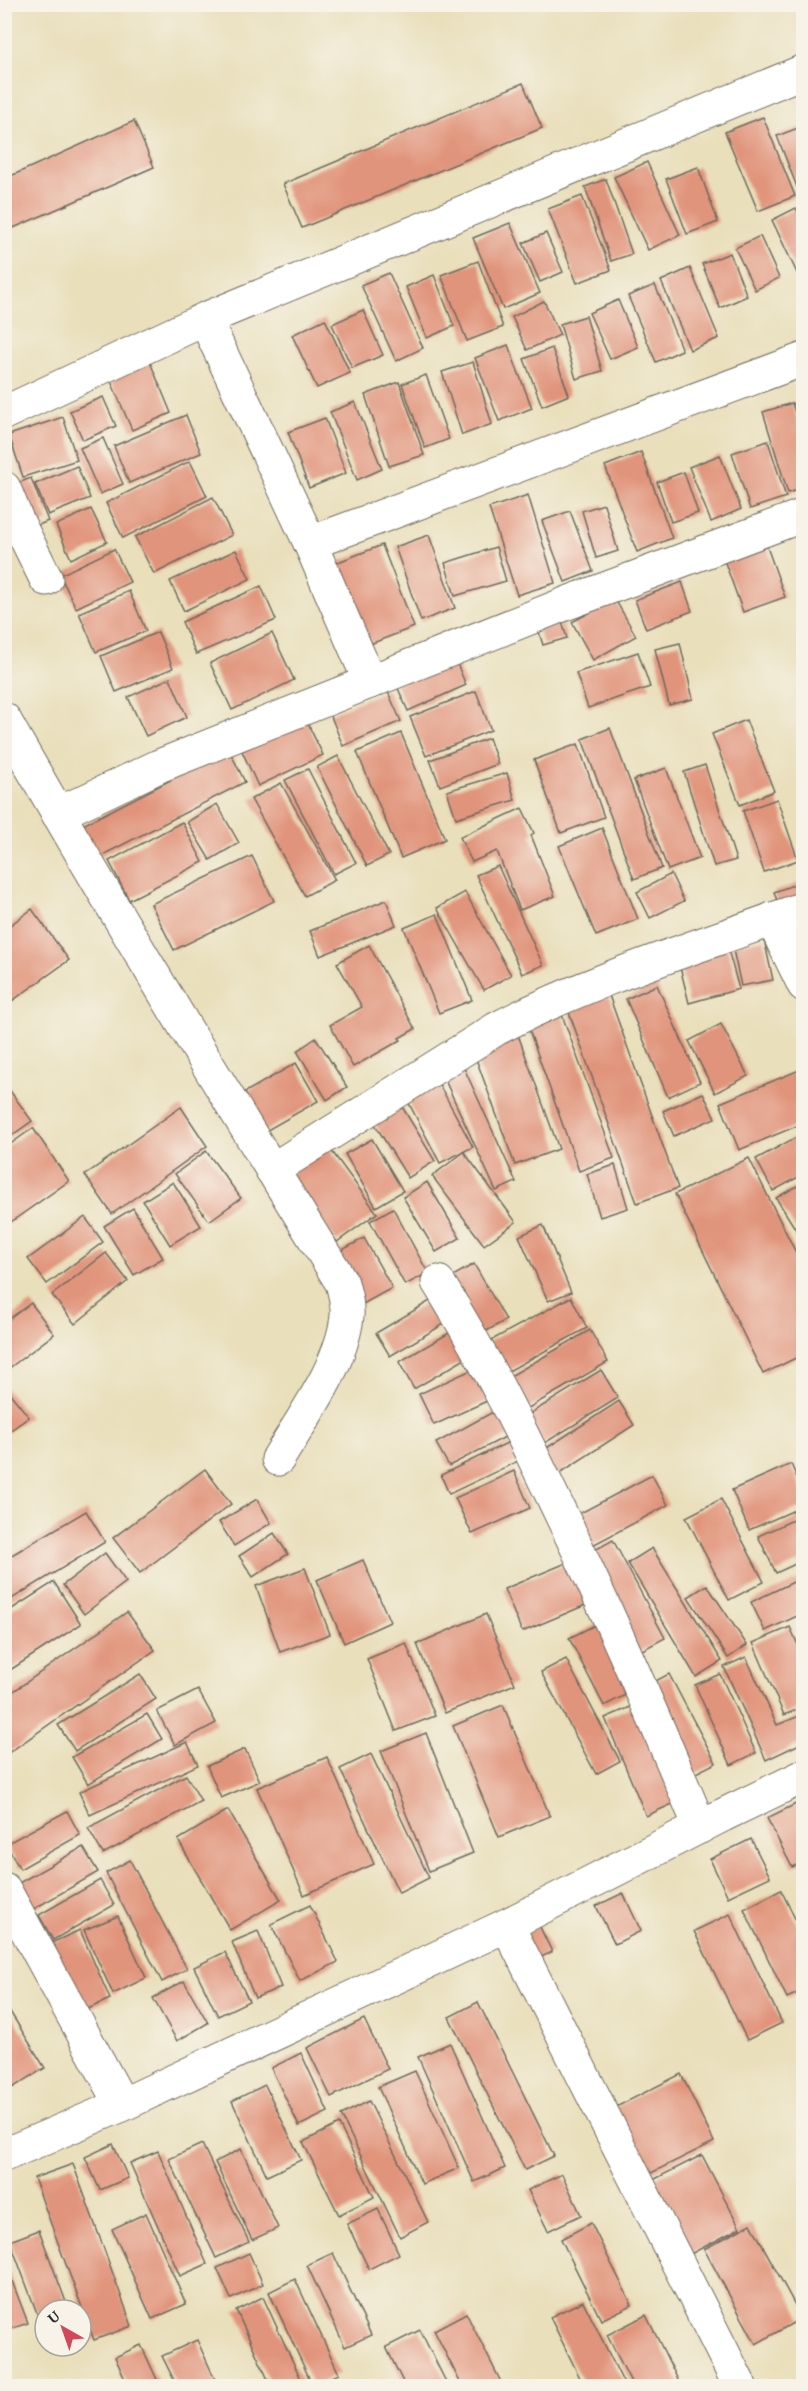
<svg xmlns="http://www.w3.org/2000/svg" width="808" height="2391" viewBox="0 0 808 2391" font-family="'Gentium Book Plus',serif">
<style>
.building{fill:#e1947c}
.lines{fill:none;stroke-linecap:round;stroke-linejoin:round}
.minor-casing{stroke:#6e6a5d;stroke-width:35}
.tertiary-casing{stroke:#6e6a5d;stroke-width:35}
.minor{stroke:#fff;stroke-width:33}
.tertiary{stroke:#fff;stroke-width:33}
</style>
<rect width="100%" height="100%" fill="#f7f3e8"/>
<filter id="ink" filterUnits="userSpaceOnUse"><feTurbulence type="fractalNoise" baseFrequency=".0167" numOctaves="2"/><feDisplacementMap in="SourceGraphic" scale="12" xChannelSelector="R" yChannelSelector="G"/><feConvolveMatrix kernelMatrix="1 2 1 2 8 2 1 2 1" color-interpolation-filters="sRGB"/></filter>
<filter id="wash" filterUnits="userSpaceOnUse"><feTurbulence type="fractalNoise" baseFrequency=".008" numOctaves="4" result="noise"/><feDisplacementMap in="SourceGraphic" scale="24" xChannelSelector="R" yChannelSelector="G"/><feGaussianBlur stdDeviation="1.35" result="paint"/><feColorMatrix in="noise" values="0 0 0 0 0 0 0 0 0 0 0 0 0 0 0 0 0 1.4 0 .05"/><feComposite in="paint" operator="in"/></filter>
<g filter="url(#wash)">
<rect width="100%" height="100%" fill="#e9dfbb"/>
<g id="blocks">
<g class="building">
<polygon points="523,83 542,128 302,228 283,184"/>
<polygon points="763,117 795,196 758,211 725,132"/>
<polygon points="134,121 154,167 4,232 4,179"/>
<polygon points="803,126 804,185 797,187 777,136"/>
<polygon points="647,162 680,235 648,250 614,177"/>
<polygon points="698,167 718,222 687,234 666,179"/>
<polygon points="606,179 632,254 611,261 585,187"/>
<polygon points="582,196 611,270 577,283 548,209"/>
<polygon points="796,208 804,225 804,288 772,220"/>
<polygon points="510,223 540,293 503,309 473,238"/>
<polygon points="546,233 563,272 540,282 523,243"/>
<polygon points="760,236 779,278 755,290 735,248"/>
<polygon points="730,253 747,296 720,308 702,264"/>
<polygon points="478,261 503,327 467,341 441,275"/>
<polygon points="690,268 719,338 690,350 661,281"/>
<polygon points="389,273 423,348 396,361 361,285"/>
<polygon points="434,275 454,326 427,338 406,287"/>
<polygon points="655,285 682,350 656,362 628,296"/>
<polygon points="618,300 638,347 610,359 589,313"/>
<polygon points="544,301 560,335 527,350 512,317"/>
<polygon points="363,310 383,355 352,368 332,324"/>
<polygon points="586,316 602,371 576,379 560,324"/>
<polygon points="325,319 350,373 317,388 292,335"/>
<polygon points="508,345 532,408 499,421 475,358"/>
<polygon points="552,348 569,395 542,406 524,359"/>
<polygon points="150,362 171,413 132,430 110,379"/>
<polygon points="473,362 492,424 462,435 442,372"/>
<polygon points="426,375 449,439 425,448 402,384"/>
<polygon points="399,382 424,455 389,466 365,395"/>
<polygon points="103,397 116,426 83,440 70,411"/>
<polygon points="355,402 382,469 357,480 330,412"/>
<polygon points="792,403 804,440 804,488 788,493 763,412"/>
<polygon points="186,415 201,453 129,483 114,446"/>
<polygon points="63,417 77,460 23,477 9,435"/>
<polygon points="325,418 346,473 309,488 288,432"/>
<polygon points="103,438 123,484 100,494 80,448"/>
<polygon points="768,441 786,497 750,509 732,453"/>
<polygon points="641,452 672,538 637,552 605,466"/>
<polygon points="720,455 741,509 711,522 689,467"/>
<polygon points="190,461 207,496 123,538 106,503"/>
<polygon points="77,466 90,498 48,515 35,484"/>
<polygon points="684,472 698,513 671,522 657,482"/>
<polygon points="31,478 48,521 27,530 10,486"/>
<polygon points="528,495 555,583 517,595 489,508"/>
<polygon points="213,497 232,535 154,574 135,537"/>
<polygon points="604,504 618,551 596,558 582,511"/>
<polygon points="91,509 107,542 71,559 56,525"/>
<polygon points="570,511 593,571 565,582 542,521"/>
<polygon points="429,535 455,608 421,621 395,547"/>
<polygon points="766,544 785,597 743,612 724,560"/>
<polygon points="382,545 414,627 360,648 328,566"/>
<polygon points="496,547 506,581 455,596 445,563"/>
<polygon points="114,549 130,582 76,608 60,575"/>
<polygon points="236,550 250,579 184,611 170,581"/>
<polygon points="682,582 692,611 646,629 635,600"/>
<polygon points="261,586 276,620 196,654 182,622"/>
<polygon points="129,591 146,631 96,652 79,613"/>
<polygon points="615,599 636,636 593,660 572,622"/>
<polygon points="562,622 567,638 543,645 538,629"/>
<polygon points="158,632 173,668 116,692 101,656"/>
<polygon points="272,633 294,680 232,710 210,663"/>
<polygon points="680,643 693,699 669,705 655,649"/>
<polygon points="638,652 650,687 588,708 576,673"/>
<polygon points="455,659 466,685 408,711 396,684"/>
<polygon points="170,678 187,717 146,736 128,697"/>
<polygon points="387,690 401,721 343,746 330,714"/>
<polygon points="476,691 491,730 426,756 410,717"/>
<polygon points="306,720 323,755 258,786 242,751"/>
<polygon points="746,720 774,791 740,805 712,734"/>
<polygon points="610,728 662,868 634,879 582,739"/>
<polygon points="401,733 445,839 401,858 357,752"/>
<polygon points="489,738 498,764 440,786 430,760"/>
<polygon points="578,744 604,817 561,833 534,760"/>
<polygon points="229,750 245,782 91,861 75,829"/>
<polygon points="338,756 389,855 367,866 317,767"/>
<polygon points="705,765 736,860 714,866 684,772"/>
<polygon points="666,768 700,858 668,870 634,780"/>
<polygon points="308,769 356,863 334,874 285,780"/>
<polygon points="507,773 515,800 456,818 447,791"/>
<polygon points="281,783 335,880 305,896 251,799"/>
<polygon points="777,799 798,860 764,872 743,811"/>
<polygon points="217,804 239,843 210,860 187,822"/>
<polygon points="522,808 534,833 531,835 555,896 520,910 497,851 472,862 460,837"/>
<polygon points="182,822 203,862 129,900 109,861"/>
<polygon points="602,828 638,919 596,936 559,846"/>
<polygon points="252,856 274,901 174,950 151,904"/>
<polygon points="498,866 543,965 522,974 476,875"/>
<polygon points="671,874 684,901 650,918 637,892"/>
<polygon points="804,881 804,903 781,912 774,892"/>
<polygon points="465,892 511,975 484,990 437,908"/>
<polygon points="386,900 396,925 320,956 310,931"/>
<polygon points="32,909 69,960 5,1006 5,929"/>
<polygon points="437,914 472,1000 439,1013 404,928"/>
<polygon points="804,921 804,955 782,926"/>
<polygon points="764,939 773,980 741,986 732,945"/>
<polygon points="369,945 415,1029 399,1038 401,1040 353,1067 330,1025 362,1007 337,963"/>
<polygon points="727,946 739,989 689,1003 678,959"/>
<polygon points="657,985 700,1082 668,1097 626,999"/>
<polygon points="606,987 678,1188 637,1203 565,1001"/>
<polygon points="561,1012 614,1158 579,1171 527,1024"/>
<polygon points="721,1024 748,1076 715,1093 689,1041"/>
<polygon points="517,1032 559,1149 515,1165 472,1048"/>
<polygon points="316,1038 347,1087 327,1100 297,1051"/>
<polygon points="296,1063 318,1101 264,1132 242,1094"/>
<polygon points="464,1068 516,1182 496,1191 444,1078"/>
<polygon points="804,1068 804,1123 739,1150 720,1103"/>
<polygon points="434,1075 473,1147 440,1163 403,1092"/>
<polygon points="8,1088 32,1121 4,1141 4,1091"/>
<polygon points="703,1093 715,1118 674,1136 663,1111"/>
<polygon points="401,1105 435,1161 408,1178 374,1123"/>
<polygon points="181,1107 207,1146 112,1214 85,1175"/>
<polygon points="33,1128 69,1181 5,1226 5,1148"/>
<polygon points="804,1133 804,1174 773,1191 756,1159"/>
<polygon points="372,1139 403,1191 376,1207 345,1154"/>
<polygon points="328,1146 377,1213 337,1242 288,1175"/>
<polygon points="206,1151 241,1198 209,1221 175,1174"/>
<polygon points="464,1152 516,1222 484,1245 432,1176"/>
<polygon points="749,1158 804,1269 804,1354 763,1374 675,1194"/>
<polygon points="615,1165 628,1208 600,1217 587,1174"/>
<polygon points="173,1182 201,1226 170,1245 143,1201"/>
<polygon points="427,1182 460,1238 436,1252 403,1197"/>
<polygon points="804,1182 804,1229 798,1233 776,1198"/>
<polygon points="133,1208 163,1258 134,1275 104,1226"/>
<polygon points="393,1208 428,1273 405,1285 370,1221"/>
<polygon points="85,1217 103,1242 47,1284 28,1259"/>
<polygon points="543,1225 571,1292 548,1301 519,1236"/>
<polygon points="364,1238 392,1288 363,1304 335,1254"/>
<polygon points="106,1253 128,1281 75,1324 52,1295"/>
<polygon points="474,1264 506,1320 478,1336 446,1280"/>
<polygon points="440,1295 454,1318 390,1356 376,1333"/>
<polygon points="571,1297 587,1328 505,1373 488,1342"/>
<polygon points="31,1303 54,1334 4,1372 4,1323"/>
<polygon points="461,1326 477,1352 414,1389 399,1362"/>
<polygon points="590,1330 608,1362 525,1410 507,1378"/>
<polygon points="484,1364 498,1396 434,1425 419,1394"/>
<polygon points="601,1370 618,1398 543,1444 526,1416"/>
<polygon points="4,1386 29,1417 4,1435"/>
<polygon points="619,1401 634,1425 557,1475 542,1451"/>
<polygon points="504,1406 517,1431 449,1466 436,1443"/>
<polygon points="509,1442 518,1461 449,1494 441,1475"/>
<polygon points="791,1464 804,1494 804,1506 749,1530 732,1490"/>
<polygon points="205,1469 231,1504 140,1573 113,1538"/>
<polygon points="514,1471 530,1508 472,1534 455,1498"/>
<polygon points="652,1475 668,1505 589,1547 573,1517"/>
<polygon points="257,1499 271,1523 234,1546 219,1522"/>
<polygon points="721,1499 764,1582 729,1600 686,1517"/>
<polygon points="86,1511 105,1542 5,1603 5,1559"/>
<polygon points="804,1515 804,1560 776,1573 758,1536"/>
<polygon points="274,1533 288,1554 253,1577 239,1556"/>
<polygon points="613,1540 665,1638 633,1655 582,1557"/>
<polygon points="652,1548 722,1661 696,1677 628,1563"/>
<polygon points="105,1553 126,1582 84,1614 63,1585"/>
<polygon points="363,1560 390,1622 344,1643 317,1580"/>
<polygon points="571,1561 588,1604 522,1632 504,1589"/>
<polygon points="305,1568 330,1634 280,1652 256,1586"/>
<polygon points="804,1577 804,1629 797,1616 765,1631 751,1602"/>
<polygon points="54,1582 81,1624 4,1674 4,1614"/>
<polygon points="707,1585 747,1645 728,1658 688,1597"/>
<polygon points="127,1612 155,1650 4,1756 4,1698"/>
<polygon points="486,1614 515,1684 445,1713 417,1644"/>
<polygon points="605,1620 639,1688 604,1706 569,1638"/>
<polygon points="790,1627 804,1658 804,1707 784,1715 753,1643"/>
<polygon points="406,1643 435,1716 396,1731 367,1659"/>
<polygon points="746,1657 777,1725 804,1714 804,1742 766,1760 724,1667"/>
<polygon points="566,1659 620,1761 596,1774 541,1672"/>
<polygon points="140,1674 156,1699 75,1751 58,1725"/>
<polygon points="669,1674 716,1763 690,1776 644,1687"/>
<polygon points="720,1674 756,1753 731,1765 695,1685"/>
<polygon points="198,1690 216,1723 175,1745 157,1711"/>
<polygon points="640,1703 681,1800 646,1816 605,1718"/>
<polygon points="503,1705 550,1816 499,1837 453,1726"/>
<polygon points="147,1714 162,1739 88,1784 72,1757"/>
<polygon points="426,1733 473,1853 429,1871 381,1751"/>
<polygon points="187,1742 198,1765 90,1815 79,1792"/>
<polygon points="245,1749 260,1781 221,1798 207,1766"/>
<polygon points="371,1754 429,1878 399,1893 340,1769"/>
<polygon points="327,1757 374,1864 304,1895 257,1788"/>
<polygon points="186,1775 201,1801 103,1854 88,1828"/>
<polygon points="804,1800 804,1862 792,1867 767,1818"/>
<polygon points="228,1810 281,1900 230,1930 178,1840"/>
<polygon points="67,1811 80,1835 20,1869 6,1844"/>
<polygon points="751,1839 770,1877 728,1897 710,1859"/>
<polygon points="83,1847 98,1872 32,1910 17,1884"/>
<polygon points="130,1860 187,1969 162,1982 106,1873"/>
<polygon points="100,1880 114,1905 53,1940 39,1915"/>
<polygon points="781,1890 804,1937 804,1990 787,1998 744,1909"/>
<polygon points="623,1893 641,1931 615,1944 596,1906"/>
<polygon points="310,1905 338,1962 300,1981 271,1924"/>
<polygon points="730,1914 782,2023 747,2040 694,1931"/>
<polygon points="118,1916 146,1978 113,1994 84,1930"/>
<polygon points="539,1925 552,1952 531,1962 517,1936"/>
<polygon points="80,1930 110,1999 79,2013 49,1944"/>
<polygon points="258,1931 281,1987 255,1998 232,1942"/>
<polygon points="225,1952 249,2001 218,2016 194,1967"/>
<polygon points="184,1981 208,2023 177,2041 153,1998"/>
<polygon points="4,2002 45,2068 4,2093"/>
<polygon points="478,2002 554,2156 525,2170 449,2017"/>
<polygon points="364,2019 388,2069 331,2097 307,2048"/>
<polygon points="450,2043 505,2168 474,2182 418,2057"/>
<polygon points="301,2053 328,2112 299,2126 271,2068"/>
<polygon points="415,2071 459,2168 422,2184 378,2087"/>
<polygon points="681,2074 714,2142 645,2176 612,2109"/>
<polygon points="265,2085 301,2160 267,2176 232,2101"/>
<polygon points="369,2101 428,2222 400,2237 341,2115"/>
<polygon points="339,2124 374,2197 339,2215 303,2142"/>
<polygon points="113,2144 128,2178 100,2190 85,2157"/>
<polygon points="202,2144 249,2242 216,2258 169,2159"/>
<polygon points="241,2149 278,2228 252,2240 215,2162"/>
<polygon points="158,2151 207,2264 180,2276 130,2163"/>
<polygon points="702,2155 740,2228 683,2258 645,2184"/>
<polygon points="73,2164 132,2326 94,2340 34,2178"/>
<polygon points="562,2174 581,2215 548,2231 528,2190"/>
<polygon points="378,2209 399,2254 369,2269 347,2224"/>
<polygon points="146,2213 186,2304 152,2319 112,2229"/>
<polygon points="591,2223 632,2305 601,2320 561,2239"/>
<polygon points="751,2224 802,2318 756,2344 704,2249"/>
<polygon points="39,2230 69,2310 45,2310 45,2323 41,2324 10,2241"/>
<polygon points="249,2253 263,2284 231,2299 217,2268"/>
<polygon points="333,2253 371,2335 345,2347 307,2265"/>
<polygon points="4,2260 28,2323 4,2331"/>
<polygon points="295,2279 339,2374 313,2386 269,2292"/>
<polygon points="263,2297 304,2386 271,2386 236,2310"/>
<polygon points="583,2301 625,2386 584,2386 550,2317"/>
<polygon points="466,2313 503,2386 462,2386 434,2330"/>
<polygon points="646,2315 681,2386 633,2386 607,2335"/>
<polygon points="420,2330 448,2386 405,2386 386,2347"/>
<polygon points="197,2340 218,2386 177,2386 162,2356"/>
<polygon points="141,2345 160,2386 128,2386 115,2357"/>
</g>
</g>
</g>
<g filter="url(#ink)">
<use href="#blocks" fill-opacity="0" stroke="#6e6a5d" stroke-width="1.5"/>
<g class="lines">
<g class="minor-casing">
<g id="minor">
<polyline points="205,319 310,543 370,682"/>
<polyline points="4,413 205,319 804,71"/>
<polyline points="4,488 17,520 46,579"/>
<polyline points="310,543 804,359"/>
<path d="M 4,719 C 112,910 227,1097 342,1283 C 345,1294 348,1305 347,1316 C 342,1365 303,1417 278,1459"/>
<polyline points="58,814 159,766 570,602 804,515"/>
<polyline points="772,919 804,985"/>
<path d="M 272,1170 L 496,1029 C 593,978 701,946 804,908"/>
<path d="M 438,1282 C 491,1367 534,1457 577,1548 C 620,1640 661,1733 700,1827"/>
<polyline points="507,1925 723,1815 804,1776"/>
<polyline points="4,2155 122,2105"/>
</g>
</g>
<g class="tertiary-casing">
<polyline id="tertiary" points="4,1889 122,2105 507,1925 740,2386"/>
</g>
<use href="#minor" class="minor"/>
<use href="#tertiary" class="tertiary"/>
</g>
</g>
<rect width="808" height="2391" fill="none" stroke="#f7f3e8" stroke-width="24"/>
<g transform="translate(63 2328) rotate(320)"><circle r="28" fill="#f7f3e8" stroke="#a5a39c" stroke-width="1.5"/>
<path d="M0-4.5L10 22L0 15L-10 22Z" fill="#d1495b"/>
<text y="-9" font-size="16" font-weight="bold" text-anchor="middle" fill="#2b2b2b">U</text>
</g>
</svg>
